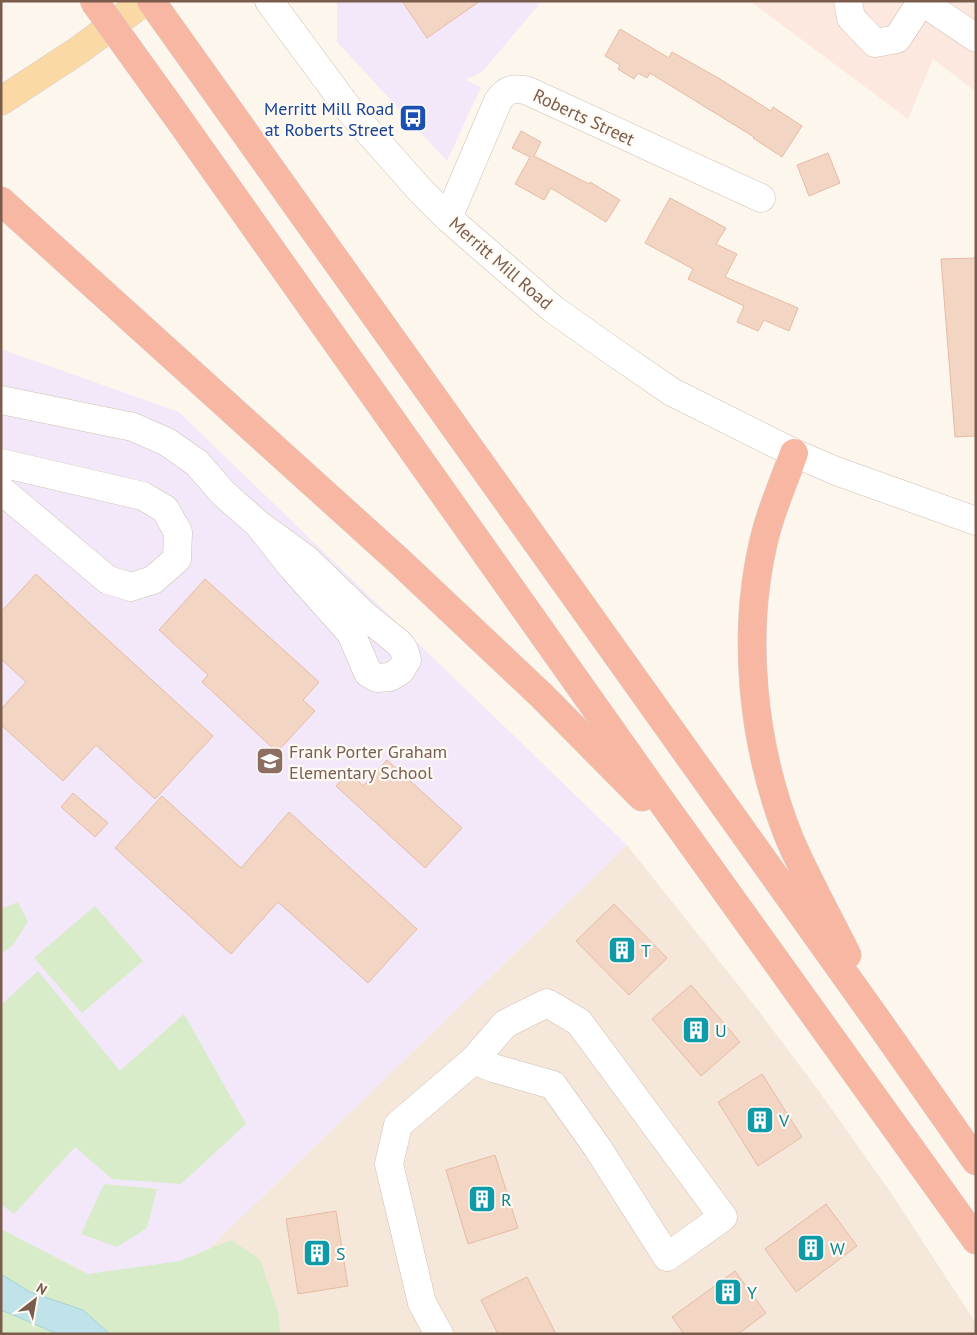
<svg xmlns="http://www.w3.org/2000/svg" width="977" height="1335" viewBox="0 0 977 1335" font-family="'PT Sans',sans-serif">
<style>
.residential{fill:#f5e8da}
.commercial{fill:#fde8e0}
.education{fill:#f3e8fa}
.green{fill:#d8ecc9}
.water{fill:#bfe3e8;stroke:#a5d3da}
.building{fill:#f3d5c3;stroke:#e6bba3}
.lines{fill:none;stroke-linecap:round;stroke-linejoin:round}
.minor-casing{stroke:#d1beb0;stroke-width:29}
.major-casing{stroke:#dad1cd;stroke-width:29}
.highway-casing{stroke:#dad1cd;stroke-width:29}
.minor{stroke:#fff;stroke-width:28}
.major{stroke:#fbd9a5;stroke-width:28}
.highway{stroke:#f7b7a3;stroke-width:28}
.highway-bridge-casing{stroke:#dad1cd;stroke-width:29;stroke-linecap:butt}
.highway-bridge{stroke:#f7b7a3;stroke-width:28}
.labels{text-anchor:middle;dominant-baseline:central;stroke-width:4.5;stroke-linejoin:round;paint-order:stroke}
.transit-label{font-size:18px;fill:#164399;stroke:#fffaf3;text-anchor:end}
.street-label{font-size:18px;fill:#7a5c4d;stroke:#fffaf3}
.education-label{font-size:18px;fill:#785e54;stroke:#fffaf3;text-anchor:start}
.culture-label{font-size:18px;fill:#0d838f;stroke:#fffaf3;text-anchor:start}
</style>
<rect width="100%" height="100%" fill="#fdf6ec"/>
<polygon class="residential" points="627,845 754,1005 816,1087 889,1190 972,1317 976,1324 976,1334 120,1334"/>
<polygon class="commercial" points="750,1 976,1 976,92 933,59 908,119"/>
<g class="education">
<polygon points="337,1 542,1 482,72 465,80 481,87 447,161 337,42"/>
<polygon points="1,349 179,412 627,845 120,1334 1,1314"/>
</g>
<g class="green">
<polygon points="18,902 28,922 12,946 1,954 1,909"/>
<polygon points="95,906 143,961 82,1013 34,958"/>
<polygon points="38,971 120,1071 184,1014 246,1124 181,1184 112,1179 75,1147 14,1214 1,1204 1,1005"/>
<polygon points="104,1184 157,1189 147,1228 117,1247 81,1234"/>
<polygon points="1,1229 88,1274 180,1261 231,1240 260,1259 279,1315 280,1334 1,1334"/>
</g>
<polygon class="water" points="1,1274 30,1292 83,1310 110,1334 58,1334 1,1310"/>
<g class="building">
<polygon points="402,1 480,1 427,38"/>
<polygon points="620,29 669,58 672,52 720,79 771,111 773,107 802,126 782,157 753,138 754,137 650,73 647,78 638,73 634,79 618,69 620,65 605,56"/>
<polygon points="521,131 541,142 534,156 589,184 590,182 620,200 606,222 551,188 544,200 515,184 530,157 512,148"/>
<polygon points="828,153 840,183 809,196 797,165"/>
<polygon points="670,198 726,228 716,244 737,254 725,277 798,308 789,331 764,320 758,331 737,322 744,306 688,279 693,269 645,243"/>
<polygon points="976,258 976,436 955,437 941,259"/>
<polygon points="36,574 213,736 155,799 96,745 63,781 1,725 1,709 26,682 1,659 1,612"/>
<polygon points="205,579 319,682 303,700 315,711 277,752 202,682 208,675 159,630"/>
<polygon points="387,760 462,828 425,868 336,786 349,771 363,786"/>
<polygon points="73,793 108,823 95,837 61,807"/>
<polygon points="162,796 241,868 289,812 417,929 368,983 278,902 231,954 115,848"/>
<polygon points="614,904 667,958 629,995 576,941"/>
<polygon points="691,985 740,1042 701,1076 652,1019"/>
<polygon points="762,1074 802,1137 758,1166 718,1102"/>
<polygon points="495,1155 518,1228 468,1244 446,1170"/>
<polygon points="826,1204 857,1246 796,1292 765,1249"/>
<polygon points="336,1211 348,1286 298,1294 286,1219"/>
<polygon points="735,1271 766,1313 738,1334 684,1334 672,1317"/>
<polygon points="527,1277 556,1334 498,1334 481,1300"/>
</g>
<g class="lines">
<g class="minor-casing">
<g id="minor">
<polyline points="269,1 351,112 420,190 448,218 553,309 608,348 672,392 794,453 836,471 976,521"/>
<polyline points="848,1 851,18 875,43 897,39 921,2"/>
<polyline points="921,1 976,38"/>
<path d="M 448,218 L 498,101 C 506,89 514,87 528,91 L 761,198"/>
<polyline points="1,400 133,427 167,442 197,463 223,493 258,524 306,559 363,614 400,644 404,650 407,660 400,671 390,677 377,678 368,673 351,633 292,567 258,524"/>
<polyline points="1,463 143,496 165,509 178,532 177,559 153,580 131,587 108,580 1,490"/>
<polygon points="547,1003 579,1022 723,1217 667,1257 597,1147 553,1085 493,1068 474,1060 505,1024"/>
<polyline points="439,1334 422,1303 389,1164 398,1125 474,1060"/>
</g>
</g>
<g class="major-casing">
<polyline id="major" points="1,101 79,50 145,1"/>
</g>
<g class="highway-casing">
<g id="highway">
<polyline points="151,1 880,1024 976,1161"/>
<polyline points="173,111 654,791 976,1240"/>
<polyline points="1,201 399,561 541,695 642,797"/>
<path d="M 794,453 C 785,479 773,505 766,532 C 740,631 752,746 790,840 C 807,879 828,917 847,955"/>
</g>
</g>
<use href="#minor" class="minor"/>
<use href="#major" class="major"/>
<use href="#highway" class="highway"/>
<g class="highway-bridge-casing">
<polyline id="highway-bridge" points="94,1 173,111"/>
</g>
<use href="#highway-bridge" class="highway-bridge"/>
</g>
<defs>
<g id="bus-square" transform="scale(1.4375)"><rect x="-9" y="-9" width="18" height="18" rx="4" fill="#1a4fb4" stroke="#fffaf3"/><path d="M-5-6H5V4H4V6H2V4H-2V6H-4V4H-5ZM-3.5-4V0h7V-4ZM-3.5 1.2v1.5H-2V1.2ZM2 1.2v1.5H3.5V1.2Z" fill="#fff"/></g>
<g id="school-square" transform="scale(1.4375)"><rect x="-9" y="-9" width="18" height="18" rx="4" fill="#8d6e63" stroke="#fffaf3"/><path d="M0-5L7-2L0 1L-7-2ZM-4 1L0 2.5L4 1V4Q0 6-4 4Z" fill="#fff"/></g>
<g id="building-square" transform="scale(1.4375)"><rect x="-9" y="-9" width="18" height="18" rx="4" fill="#0f9aa8" stroke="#fffaf3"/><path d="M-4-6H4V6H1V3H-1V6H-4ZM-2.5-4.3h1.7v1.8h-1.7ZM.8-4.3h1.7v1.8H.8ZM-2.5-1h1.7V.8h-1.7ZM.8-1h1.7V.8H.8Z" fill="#fff"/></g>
</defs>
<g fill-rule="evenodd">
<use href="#bus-square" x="413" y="118"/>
<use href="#school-square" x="270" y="761"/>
<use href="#building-square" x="622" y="950"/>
<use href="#building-square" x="696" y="1030"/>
<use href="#building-square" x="760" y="1120"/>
<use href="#building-square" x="482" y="1199"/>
<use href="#building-square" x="811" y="1248"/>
<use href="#building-square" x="317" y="1253"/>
<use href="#building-square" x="728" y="1292"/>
</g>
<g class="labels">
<g class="transit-label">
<text x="394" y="108">Merritt Mill Road<tspan x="394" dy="21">at Roberts Street</tspan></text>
</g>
<g class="street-label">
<text transform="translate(584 117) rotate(25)">Roberts Street</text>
<text transform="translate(501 263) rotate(41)">Merritt Mill Road</text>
</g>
<g class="education-label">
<text x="289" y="751">Frank Porter Graham<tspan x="289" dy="21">Elementary School</tspan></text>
</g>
<g class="culture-label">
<text x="641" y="950">T</text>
<text x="715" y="1030">U</text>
<text x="779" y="1120">V</text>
<text x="501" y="1199">R</text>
<text x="830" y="1248">W</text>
<text x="336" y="1253">S</text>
<text x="747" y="1292">Y</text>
</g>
</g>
<rect width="977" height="1335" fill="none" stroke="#7a5c4d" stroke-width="5"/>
<g transform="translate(35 1300) rotate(31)" stroke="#fffaf3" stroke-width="4" paint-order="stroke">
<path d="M0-4L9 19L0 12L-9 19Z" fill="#7a5c4d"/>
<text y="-8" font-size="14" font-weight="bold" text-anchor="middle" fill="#7a5c4d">N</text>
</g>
</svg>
